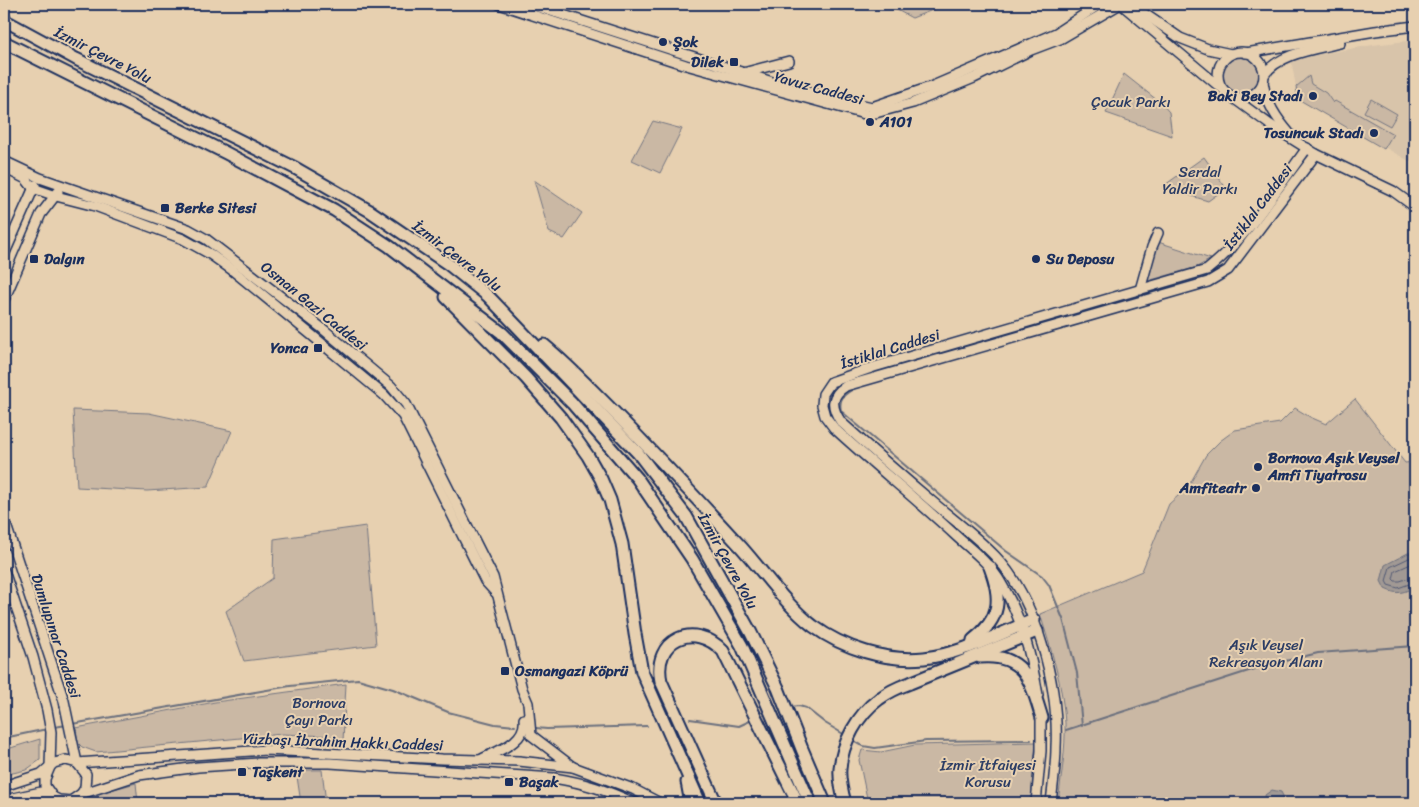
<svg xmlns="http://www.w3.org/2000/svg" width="1419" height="807" viewBox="0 0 1419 807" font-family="Sriracha,sans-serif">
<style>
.built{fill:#d8c4aa}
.green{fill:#cab8a4;stroke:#727481}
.water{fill:#a19994;stroke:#6b6f7e}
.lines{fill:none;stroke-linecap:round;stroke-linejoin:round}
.shore{stroke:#515974;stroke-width:1}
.stream{stroke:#6b6f7e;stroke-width:2}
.secondary-casing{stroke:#1b2f5e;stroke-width:12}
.highway-casing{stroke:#1b2f5e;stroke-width:15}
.secondary{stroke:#e7d0b0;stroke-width:9}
.highway{stroke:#e7d0b0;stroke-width:11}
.poi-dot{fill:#1b2f5e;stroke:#e7d0b0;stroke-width:2}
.labels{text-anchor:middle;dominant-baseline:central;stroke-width:4;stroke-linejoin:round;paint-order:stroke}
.poi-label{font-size:15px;font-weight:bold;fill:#1b2f5e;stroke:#e7d0b0;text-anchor:start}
.street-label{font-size:15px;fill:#1b2f5e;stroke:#e7d0b0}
.park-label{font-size:15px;fill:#2c3d65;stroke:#e7d0b0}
</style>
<rect width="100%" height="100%" fill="#e7d0b0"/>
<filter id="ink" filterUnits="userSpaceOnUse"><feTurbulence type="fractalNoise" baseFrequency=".02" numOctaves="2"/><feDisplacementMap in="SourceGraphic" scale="10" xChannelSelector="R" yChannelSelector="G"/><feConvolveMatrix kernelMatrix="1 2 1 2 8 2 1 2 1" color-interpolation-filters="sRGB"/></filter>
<g filter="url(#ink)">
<polygon class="built" points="1415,40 1415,153 1411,162 1298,99 1291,59 1373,45"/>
<g class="green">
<polygon points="897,4 940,4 943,6 912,18 895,9"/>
<circle cx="1241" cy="75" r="23"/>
<polygon points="1124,74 1162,104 1169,112 1172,136 1106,113"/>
<polygon points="1309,76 1311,84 1326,93 1333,103 1335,101 1393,134 1384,149 1298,99 1296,87"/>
<polygon points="1371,99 1397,114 1390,126 1364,112"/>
<polygon points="653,121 682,129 660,173 632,160"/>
<polygon points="1204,157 1226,188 1208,201 1162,187"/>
<polygon points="534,180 582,213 564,239 549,232"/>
<polygon points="1158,242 1211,259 1197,267 1144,282"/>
<path d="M 1355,399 L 1405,463 L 1415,462 L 1415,803 L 1058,803 C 1061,777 1066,749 1065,723 C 1063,686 1051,649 1040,614 L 1142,571 L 1169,504 L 1188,487 L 1206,455 L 1220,441 L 1235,430 L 1280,423 L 1295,408 L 1310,417 L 1326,424 Z"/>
<polygon points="73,410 149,413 232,431 208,487 147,491 77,487"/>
<polygon points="366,526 376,645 244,661 226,611 273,578 274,539"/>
<polygon points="346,684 343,741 329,736 282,734 96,752 82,747 78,743 76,728 215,702"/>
<polygon points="40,739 40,760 26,770 4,775 4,750"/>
<polygon points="1036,742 1031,799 1029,803 868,803 859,760 862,750 881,752 915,745"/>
<polygon points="296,770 322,770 326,803 301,803"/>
<polygon points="136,783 138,803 84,803 92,795"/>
</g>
<g class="water">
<path d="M 1408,553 L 1415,553 L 1415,586 C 1405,593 1397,595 1385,589 L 1381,581 L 1385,565 Z"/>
<polygon points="1272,790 1281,792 1284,798 1282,803 1266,803 1265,795"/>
</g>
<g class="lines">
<g class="shore">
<polyline points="1415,558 1409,558 1390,567 1386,581 1388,585 1398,588 1415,582"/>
<polyline points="1415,564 1411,564 1395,571 1393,579 1395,581 1400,581 1415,576"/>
</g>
<g class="stream">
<path d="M 857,387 C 846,393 838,397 841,411 L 1006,551 L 1042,576 L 1049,585 L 1063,619 L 1077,673 L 1082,726"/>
<polyline points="789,707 799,706 806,708 825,723 845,735"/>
<polyline points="690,719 739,726 752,720"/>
<polyline points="72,724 290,686 358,679 393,689 448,712 495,724 515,726"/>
<polyline points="54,727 67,725"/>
<polyline points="536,728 547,729 647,726"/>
<polyline points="1066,730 1261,667 1318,653 1415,646"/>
<polyline points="4,738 47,729"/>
<polyline points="853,740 863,746 875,748 926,741 1031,740"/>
</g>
<g class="secondary-casing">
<g id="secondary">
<polyline points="499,4 686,65 868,115 913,103 974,78 1031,50 1060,39 1120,4"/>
<polyline points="529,4 794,89 872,107 933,86 1056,33 1100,4"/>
<polyline points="1121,4 1220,87"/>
<polyline points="1130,4 1180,38 1208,49 1231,54"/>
<circle cx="1241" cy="75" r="23"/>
<polyline points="1246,53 1375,31 1415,26"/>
<polyline points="743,73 789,61"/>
<path d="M 1264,75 C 1279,53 1316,49 1340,43"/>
<path d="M 1263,82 C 1266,103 1277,119 1290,134"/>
<polyline points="1232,97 1276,129 1316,154 1393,191 1415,207"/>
<polyline points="4,161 40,178 188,229 206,239 323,329 391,386 406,404 493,577 522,689 528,703 531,735 573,767"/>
<polyline points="4,168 26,179 33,188 56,196 95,206 183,239 210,254 231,269 308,332 384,395 403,416 485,581 496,593"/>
<polyline points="4,255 35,185"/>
<polyline points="1140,290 1152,247 1158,233"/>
<polyline points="4,300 41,214 58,192"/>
<polyline points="4,519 64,701 77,763"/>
<polyline points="4,571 33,657 47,710 51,732 50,767 45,779 45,786 52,796"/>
<path d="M 1038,695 C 1031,655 1022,618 1001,583 C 990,563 970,549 954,534 C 915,498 873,464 834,428 L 825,416 L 822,405 L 823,394 L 831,382 L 874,367 L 1207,270 C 1246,239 1277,189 1307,148"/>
<path d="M 480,760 C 497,751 527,742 524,719"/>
<polyline points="77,763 266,750 442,759 519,761 573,767 633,789 660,803"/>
<polyline points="4,786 41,774 54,763 66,760 77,763 86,774 85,788 80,796"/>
<polyline points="28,796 37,798 43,803"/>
<path d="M 4,800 L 41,792 L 47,794 L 59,800 L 71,801 L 81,794 L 139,775 L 198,767 L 259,763 L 330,763 L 554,778 C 585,783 606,790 634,803"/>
<polyline points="1036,803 1041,751 1041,713"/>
<path d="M 1051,803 C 1053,784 1056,765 1056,747 C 1059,688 1037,599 995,556 C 977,537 955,521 935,504 C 903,477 872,450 841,422 C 831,407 830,396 846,386 L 1208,282 L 1228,270 L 1316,154"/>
</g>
</g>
<g class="highway-casing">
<g id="highway">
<polyline points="4,20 76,59 295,168 370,211 448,264 488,296 638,453 686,516 751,633 778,688 802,749 825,803"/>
<polyline points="4,42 226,153 334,210 389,246 502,333 572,403 637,478 692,559 742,646 810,803"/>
<polyline points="446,297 526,378 561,418 588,456 601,479 610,500 622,544 635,634 642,672 700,803"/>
<path d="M 544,345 C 568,365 590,388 612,410 C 656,455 699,501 742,548 C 765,574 786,605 813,626 C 843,648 886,662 924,658 C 962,654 998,634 1034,620"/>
<path d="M 973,640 C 1001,618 1002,599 990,567"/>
<path d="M 980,657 C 1025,653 1031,682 1042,718"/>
<polyline points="686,803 690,798 687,782"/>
<path d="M 716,803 L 661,681 C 652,640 694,620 723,651 L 798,803"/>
<path d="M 845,803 C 842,792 839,780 840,769 C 842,743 858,714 879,699 C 888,692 899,687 910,683 L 1037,631"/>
</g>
</g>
<use href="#secondary" class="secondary"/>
<use href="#highway" class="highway"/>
</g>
</g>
<g class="poi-dot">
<circle cx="663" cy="42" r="5"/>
<rect x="729" y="57" width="10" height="10" rx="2.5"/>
<circle cx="1313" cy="96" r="5"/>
<circle cx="870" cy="122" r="5"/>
<circle cx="1374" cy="133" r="5"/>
<rect x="160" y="203" width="10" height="10" rx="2.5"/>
<rect x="29" y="254" width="10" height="10" rx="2.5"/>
<circle cx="1036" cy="259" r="5"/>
<rect x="313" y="343" width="10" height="10" rx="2.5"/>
<circle cx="1258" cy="467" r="5"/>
<circle cx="1256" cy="488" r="5"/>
<rect x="500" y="666" width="10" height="10" rx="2.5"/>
<rect x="237" y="767" width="10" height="10" rx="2.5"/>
<rect x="504" y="777" width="10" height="10" rx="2.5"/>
</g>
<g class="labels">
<g class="poi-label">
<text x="673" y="42">Şok</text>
<text x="724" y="62" text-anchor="end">Dilek</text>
<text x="1303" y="96" text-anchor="end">Baki Bey Stadı</text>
<text x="880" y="122">A101</text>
<text x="1364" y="133" text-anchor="end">Tosuncuk Stadı</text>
<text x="175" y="208">Berke Sitesi</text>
<text x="44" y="259">Dalgın</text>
<text x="1046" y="259">Su Deposu</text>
<text x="308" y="348" text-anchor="end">Yonca</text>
<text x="1268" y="458">Bornova Aşık Veysel<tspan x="1268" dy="17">Amfi Tiyatrosu</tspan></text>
<text x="1246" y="488" text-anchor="end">Amfiteatr</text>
<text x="515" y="671">Osmangazi Köprü</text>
<text x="252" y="772">Taşkent</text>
<text x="519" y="782">Başak</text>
</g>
<g class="street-label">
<text transform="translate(103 55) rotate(27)">İzmir Çevre Yolu</text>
<text transform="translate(819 88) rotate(15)">Yavuz Caddesi</text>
<text transform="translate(1258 207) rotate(-53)">İstiklal Caddesi</text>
<text transform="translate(457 256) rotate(37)">İzmir Çevre Yolu</text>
<text transform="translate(314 306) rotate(39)">Osman Gazi Caddesi</text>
<text transform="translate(890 349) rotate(-17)">İstiklal Caddesi</text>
<text transform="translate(728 561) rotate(61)">İzmir Çevre Yolu</text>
<text transform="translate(56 636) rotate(72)">Dumlupınar Caddesi</text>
<text transform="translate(343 742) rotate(2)">Yüzbaşı İbrahim Hakkı Caddesi</text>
</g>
<g class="park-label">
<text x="1131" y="102">Çocuk Parkı</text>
<text x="1200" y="172">Serdal<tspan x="1200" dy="17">Yaldir Parkı</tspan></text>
<text x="1266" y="645">Aşık Veysel<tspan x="1266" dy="17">Rekreasyon Alanı</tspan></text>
<text x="319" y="703">Bornova<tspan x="319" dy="17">Çayı Parkı</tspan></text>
<text x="988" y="765">İzmir İtfaiyesi<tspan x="988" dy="17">Korusu</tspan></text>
</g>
</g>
<rect width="1419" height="807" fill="none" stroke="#e7d0b0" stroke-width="20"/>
<rect x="10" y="10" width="1399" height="787" fill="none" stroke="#1b2f5e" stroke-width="2" filter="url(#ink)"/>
</svg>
